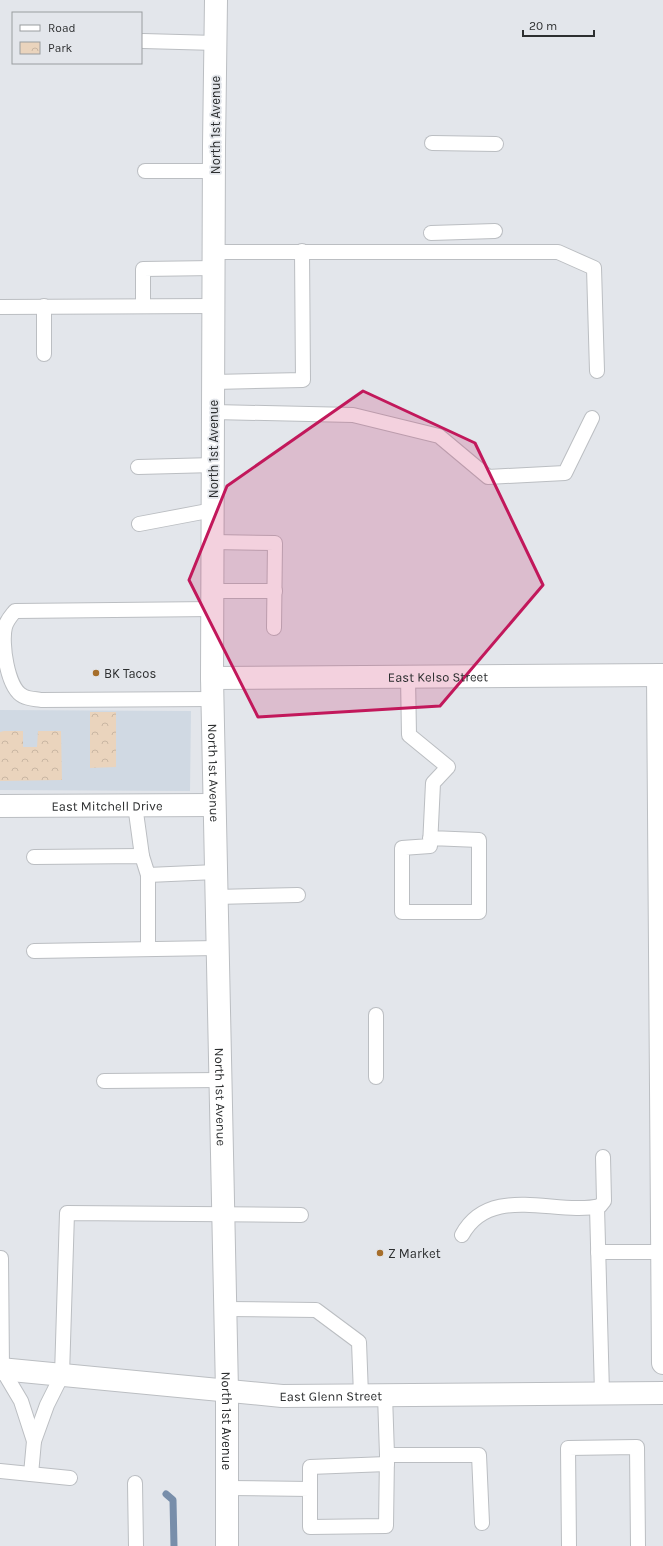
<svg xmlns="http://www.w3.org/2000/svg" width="663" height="1546" viewBox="0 0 663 1546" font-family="Karla,sans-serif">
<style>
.built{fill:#d0d9e3}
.park{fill:url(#park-crowns)}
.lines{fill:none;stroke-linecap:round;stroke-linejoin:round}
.stream{stroke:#788eaa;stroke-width:7}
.service-casing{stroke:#bbbec2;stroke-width:16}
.minor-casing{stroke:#bbbec2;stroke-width:24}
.tertiary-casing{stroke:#bbbec2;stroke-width:24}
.secondary-casing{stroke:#bbbec2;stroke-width:24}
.service{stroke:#fff;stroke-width:14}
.minor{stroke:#fff;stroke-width:22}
.tertiary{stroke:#fff;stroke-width:22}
.secondary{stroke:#fff;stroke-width:22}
.marked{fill:#c2185b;fill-opacity:0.2;stroke:#c2185b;stroke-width:3;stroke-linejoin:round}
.poi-dot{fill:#a66e2b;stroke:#e3e6eb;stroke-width:1.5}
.labels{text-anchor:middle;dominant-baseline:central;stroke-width:3.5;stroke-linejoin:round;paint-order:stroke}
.street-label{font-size:13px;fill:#2d2f30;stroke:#e3e6eb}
.poi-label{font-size:13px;fill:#2d2f30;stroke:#e3e6eb;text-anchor:start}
</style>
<defs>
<pattern id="park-crowns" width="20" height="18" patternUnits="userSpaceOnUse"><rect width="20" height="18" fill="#ead4bd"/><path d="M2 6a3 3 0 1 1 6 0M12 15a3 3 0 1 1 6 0" fill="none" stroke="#c9b6a3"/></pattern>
</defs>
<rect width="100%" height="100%" fill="#e3e6eb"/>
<polygon class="built" points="0,710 191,711 190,791 0,790"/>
<g class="park">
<polygon points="90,712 116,712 116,767 90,768"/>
<polygon points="4,731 23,731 23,747 37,747 38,731 61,731 62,780 0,781 0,732"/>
</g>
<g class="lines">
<polyline class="stream" points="166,1494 173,1500 174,1546"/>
<g class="service-casing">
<g id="service">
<polyline points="143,41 216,43"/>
<polyline points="432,143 496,144"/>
<polyline points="145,171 215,171"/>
<polyline points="431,233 495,231"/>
<polyline points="215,252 558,252 594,268 597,371"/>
<polyline points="143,306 143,269 214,268"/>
<polyline points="0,307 214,306"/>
<polyline points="44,354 44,306"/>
<polyline points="214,382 303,380 302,251"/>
<polyline points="214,412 353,415 439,436 488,477 565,473 592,418"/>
<polyline points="138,467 214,465"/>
<polyline points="139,524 213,510"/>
<polyline points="213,542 275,543 274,628"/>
<polyline points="213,591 275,591"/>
<path d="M 213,609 L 15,611 C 11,616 7,620 5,627 C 1,642 7,688 23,696 C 28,699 36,699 41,700 L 213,699"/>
<polyline points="408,677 409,735 448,767 433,783 430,846 402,848 402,912 479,912 479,840 430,838"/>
<polyline points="135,805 142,856"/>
<polyline points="34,857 142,856 148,875 216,872"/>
<polyline points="216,897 298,895"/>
<polyline points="148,949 148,875"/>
<polyline points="34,951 217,948"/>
<polyline points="376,1077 376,1015"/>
<polyline points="104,1081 220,1080"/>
<polyline points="597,1207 602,1393"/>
<path d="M 462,1235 C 490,1183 556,1216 600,1206 L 604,1201 L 603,1157"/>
<polyline points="598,1252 662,1252"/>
<polyline points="1,1258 2,1369 21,1401 34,1441"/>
<polyline points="225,1309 316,1310 359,1342 361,1395"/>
<polyline points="385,1395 387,1455"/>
<polyline points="0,1471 70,1478"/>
<polyline points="31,1474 34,1441 47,1405 62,1375 67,1213 301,1215"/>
<polyline points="135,1483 136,1546"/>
<polyline points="227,1488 310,1489 310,1527 386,1526 387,1455 479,1455 482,1523"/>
<polyline points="310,1489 310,1467 387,1464"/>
<polyline points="569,1546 568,1448 637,1447 638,1546"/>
</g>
</g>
<g class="minor-casing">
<g id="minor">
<polyline points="658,675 663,1363"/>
<path id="s1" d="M 212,678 L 663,675"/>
<path id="s2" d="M 0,806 L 214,805"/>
</g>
</g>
<g class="tertiary-casing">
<g id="tertiary">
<path id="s3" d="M 0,1369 L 282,1396 L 663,1393"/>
</g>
</g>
<g class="secondary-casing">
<g id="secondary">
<path id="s4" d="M 216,0 L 214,146 L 212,678 L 227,1391 L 227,1546"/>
</g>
</g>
<use href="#service" class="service"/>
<use href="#minor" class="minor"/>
<use href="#tertiary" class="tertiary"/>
<use href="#secondary" class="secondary"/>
</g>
<path class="marked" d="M 363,391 L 475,443 L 543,585 L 440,706 L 258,717 L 189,580 L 227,486 Z"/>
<g class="poi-dot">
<circle cx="96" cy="673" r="4"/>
<circle cx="380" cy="1253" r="4"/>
</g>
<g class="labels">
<g class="street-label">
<text transform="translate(215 125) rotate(-90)">North 1st Avenue</text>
<text transform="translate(213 449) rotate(-90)">North 1st Avenue</text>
<text stroke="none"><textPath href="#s1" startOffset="226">East Kelso Street</textPath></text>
<text stroke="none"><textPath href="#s4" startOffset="773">North 1st Avenue</textPath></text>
<text stroke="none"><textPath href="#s2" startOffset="107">East Mitchell Drive</textPath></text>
<text stroke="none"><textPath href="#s4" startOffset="1097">North 1st Avenue</textPath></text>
<text stroke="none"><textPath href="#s3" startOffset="332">East Glenn Street</textPath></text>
<text stroke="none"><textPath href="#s4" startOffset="1421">North 1st Avenue</textPath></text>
</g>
<g class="poi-label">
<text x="104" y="673">BK Tacos</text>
<text x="388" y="1253">Z Market</text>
</g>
</g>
<rect x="12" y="12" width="130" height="52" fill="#e3e6eb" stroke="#9a9da0"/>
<rect x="20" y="25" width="20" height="6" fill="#ffffff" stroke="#9a9da0"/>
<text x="48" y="32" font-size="12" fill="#2d2f30">Road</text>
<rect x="20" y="42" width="20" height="12" fill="url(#park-crowns)" stroke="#9a9da0"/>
<text x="48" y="52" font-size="12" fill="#2d2f30">Park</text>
<path d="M523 30v6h71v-6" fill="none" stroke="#2d2f30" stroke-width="2"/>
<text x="529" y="30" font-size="12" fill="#2d2f30" stroke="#e3e6eb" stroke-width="3" paint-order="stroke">20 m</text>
</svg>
